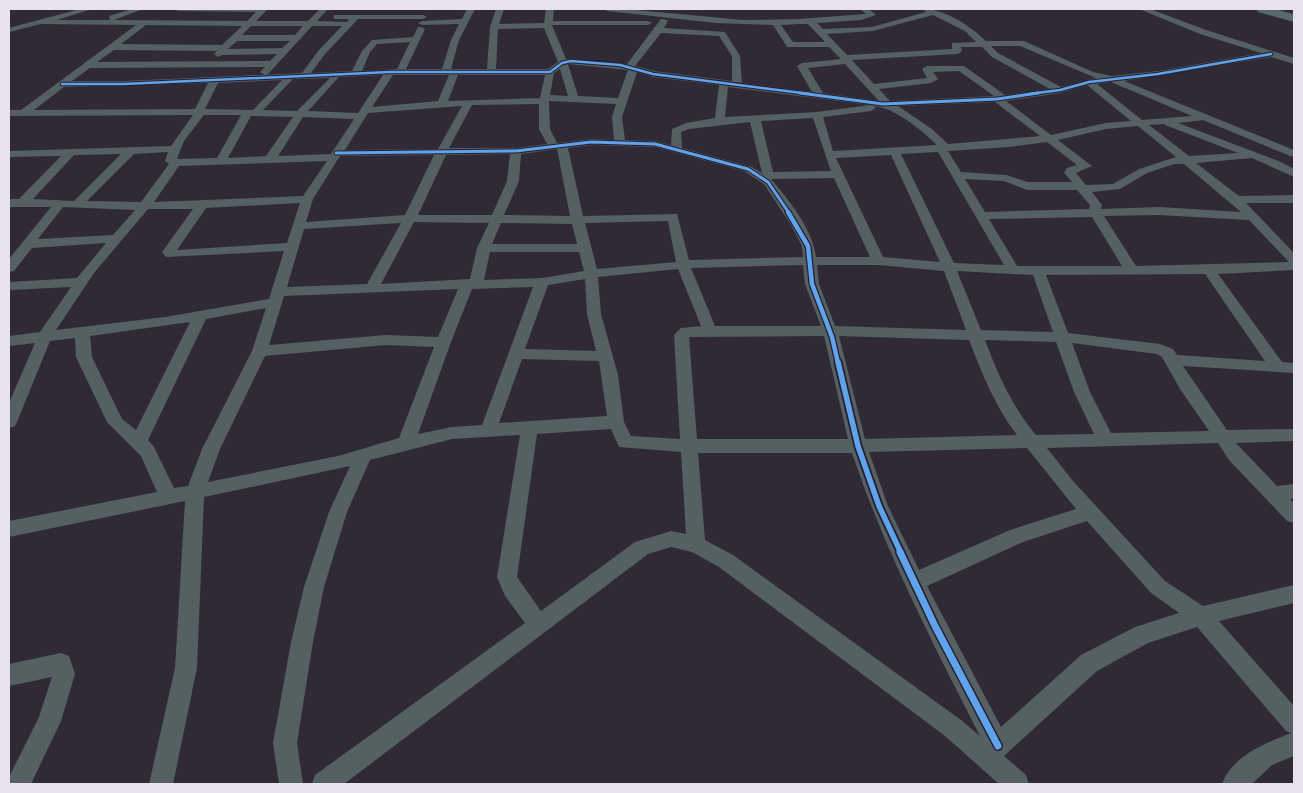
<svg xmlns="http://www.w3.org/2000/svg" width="1303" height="793" viewBox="0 0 1303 793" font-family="'Alegreya Sans',sans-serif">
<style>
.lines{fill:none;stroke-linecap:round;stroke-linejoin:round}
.minor{fill:#546061;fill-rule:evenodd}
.trunk{fill:#55686a;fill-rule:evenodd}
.cycleway-far4-casing{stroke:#261d2f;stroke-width:4.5}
.cycleway-far3-casing{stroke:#261d2f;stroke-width:5}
.cycleway-far2-casing{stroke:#261d2f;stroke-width:7}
.cycleway-far1-casing{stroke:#261d2f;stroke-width:9}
.cycleway-casing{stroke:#261d2f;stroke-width:10}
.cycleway-far4{stroke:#60a3ed;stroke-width:2.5}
.cycleway-far3{stroke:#60a3ed;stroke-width:3}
.cycleway-far2{stroke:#60a3ed;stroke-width:4.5}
.cycleway-far1{stroke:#60a3ed;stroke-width:5.5}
.cycleway{stroke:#60a3ed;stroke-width:7}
</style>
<rect width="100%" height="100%" fill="#302a36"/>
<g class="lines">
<g class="minor">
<path d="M 80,9 L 92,9 L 57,20 L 110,20 L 109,16 L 132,9 L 143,9 L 114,20 L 247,21 L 256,12 L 178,11 L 174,9 L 268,9 L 256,21 L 308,21 L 320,9 L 328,9 L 317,21 L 347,22 L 349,19 L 334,19 L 334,15 L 423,15 L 427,17 L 423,19 L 358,19 L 325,54 L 311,73 L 352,71 L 362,51 L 372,40 L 413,37 L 418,27 L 421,27 L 425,29 L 406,69 L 442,69 L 451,40 L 459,24 L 422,25 L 418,23 L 422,21 L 462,19 L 467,9 L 475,9 L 459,40 L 451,69 L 487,69 L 490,27 L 496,9 L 504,9 L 499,24 L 544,23 L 546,9 L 554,9 L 553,21 L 648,21 L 652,23 L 648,25 L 552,25 L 566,59 L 627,64 L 661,19 L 664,19 L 668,21 L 664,28 L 725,32 L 740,56 L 742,83 L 812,92 L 797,66 L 802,63 L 841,59 L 829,47 L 787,47 L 773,25 L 716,23 L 607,11 L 603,9 L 625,9 L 743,20 L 799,19 L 866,14 L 860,9 L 869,9 L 876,15 L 861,20 L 817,23 L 823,29 L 872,27 L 926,12 L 923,9 C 946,9 970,26 986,41 L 1024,41 L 1093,72 L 1112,76 L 1158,71 L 1261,53 L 1200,34 L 1139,9 L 1150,9 L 1206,30 L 1294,58 L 1294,64 L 1271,57 L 1124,81 L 1294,150 L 1294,157 L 1290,156 L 1203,120 L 1178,123 L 1281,162 L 1294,169 L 1294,177 L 1252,158 L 1196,163 L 1239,196 L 1294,195 L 1294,203 L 1246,203 L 1294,253 L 1294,270 L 1218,274 L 1282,362 L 1294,363 L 1294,373 L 1183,366 L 1227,430 L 1294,429 L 1294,441 L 1236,443 L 1277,486 L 1294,484 L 1294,498 L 1290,499 L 1294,503 L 1294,523 L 1287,521 L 1229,460 L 1218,443 L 1047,448 L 1073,481 L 1165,581 L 1203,606 L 1294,585 L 1294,603 L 1219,621 L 1294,706 L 1294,756 L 1272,765 L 1252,784 L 1222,784 C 1232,756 1266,743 1291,733 L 1286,731 L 1197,627 L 1148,643 L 1097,671 L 1004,756 L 1026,775 L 1029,784 L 999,784 L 945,736 L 719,567 L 692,552 L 671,547 L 648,554 L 344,784 L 312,784 L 315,775 L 525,623 L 505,596 L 497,577 L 520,435 L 452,439 L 370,460 L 347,512 L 324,587 L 313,642 L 297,743 L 303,784 L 279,784 L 273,743 L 291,642 L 304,587 L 329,512 L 350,466 L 204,497 L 197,668 L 173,784 L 149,784 L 175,668 L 185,501 L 9,537 L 9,521 L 157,492 L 141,456 L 107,422 L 76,357 L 75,338 L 50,341 L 17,422 L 15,426 L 9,428 L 9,403 L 35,343 L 9,346 L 9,336 L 40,332 L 71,287 L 9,290 L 9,282 L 77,278 L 106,243 L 32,248 L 14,271 L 9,272 L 9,259 L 51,207 L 9,207 L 9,199 L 19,199 L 61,156 L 9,157 L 9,151 L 171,146 L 193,115 L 9,116 L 9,110 L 21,110 L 136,25 L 41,24 L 9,32 L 9,28 ZM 933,15 L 965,31 L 976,42 L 952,43 L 952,49 L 847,55 L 827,34 L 873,31 ZM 799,24 L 808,24 L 825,42 L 793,42 L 781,25 ZM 146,25 L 242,26 L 222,45 L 121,44 ZM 251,26 L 303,26 L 295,35 L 242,35 ZM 312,26 L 342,26 L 319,50 L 302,73 L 124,81 L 72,81 L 90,68 L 265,67 L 260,72 L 265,75 L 268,74 ZM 544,28 L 558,62 L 548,69 L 496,69 L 498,29 ZM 661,33 L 719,36 L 732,56 L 732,81 L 654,71 L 635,66 ZM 237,41 L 290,41 L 282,48 L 228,49 ZM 410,42 L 397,69 L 362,71 L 370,52 L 377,44 ZM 991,46 L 1020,46 L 1096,78 L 1061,87 L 998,53 ZM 961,47 L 982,47 L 992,57 L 1050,89 L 1005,95 L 964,66 L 927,66 L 922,69 L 927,78 L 874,84 L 852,60 L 958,54 L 962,51 ZM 114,50 L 217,51 L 214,54 L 218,57 L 222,55 L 277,54 L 270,61 L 97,62 ZM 568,64 L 628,70 L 618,98 L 578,96 ZM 845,64 L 879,101 L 823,93 L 808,68 ZM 560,69 L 568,96 L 550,95 L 554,73 ZM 959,71 L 994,96 L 890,101 L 879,89 L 931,83 L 938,79 L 933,72 ZM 637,72 L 653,77 L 719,85 L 715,118 L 686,123 L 672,129 L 671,145 L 655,141 L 625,140 L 622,117 ZM 383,75 L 358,113 L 308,111 L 339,77 ZM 393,75 L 449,75 L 438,101 L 372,107 ZM 458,75 L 545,75 L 540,98 L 448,101 ZM 330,78 L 297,111 L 263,110 L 293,79 ZM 282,80 L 253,110 L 205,109 L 218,83 ZM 1111,82 L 1192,116 L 1142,120 L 1097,84 ZM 208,83 L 195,109 L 34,110 L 64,87 ZM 1087,85 L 1131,121 L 1106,123 L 1051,135 L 1006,101 L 1060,93 ZM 728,87 L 870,105 L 817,112 L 725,117 ZM 549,101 L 616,104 L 612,117 L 614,140 L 591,139 L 557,143 L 550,129 ZM 995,102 L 1040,136 L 948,144 L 932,129 L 898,106 ZM 539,104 L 539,129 L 547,144 L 516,148 L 449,148 L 472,105 ZM 462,106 L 438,149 L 345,150 L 368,113 ZM 874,106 C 897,109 920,129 937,145 L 833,151 L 823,117 L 871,111 L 876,108 ZM 204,115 L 241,115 L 217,158 L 177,159 L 184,141 ZM 251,116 L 293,117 L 266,156 L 228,158 ZM 303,117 L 354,119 L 331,154 L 278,156 ZM 813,118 L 831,171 L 773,172 L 761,121 ZM 750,122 L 762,173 L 752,167 L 682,148 L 681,132 L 689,129 ZM 1165,124 L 1165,125 L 1238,153 L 1189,156 L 1149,125 ZM 1138,126 L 1176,157 L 1139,169 L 1113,184 L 1086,185 L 1076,173 L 1092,166 L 1058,140 L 1106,129 ZM 1047,142 L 1077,165 L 1067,168 L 1064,173 L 1072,182 L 1028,182 L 1006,175 L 961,172 L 948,151 L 1009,147 ZM 591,145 L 655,147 L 744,171 L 764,184 L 791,225 L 802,246 L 803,257 L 689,260 L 677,214 L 583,216 L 568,148 ZM 557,149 L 570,216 L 504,215 L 519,181 L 521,154 ZM 168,152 L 165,161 L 169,164 L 141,202 L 87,201 L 134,154 ZM 938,152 L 1004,265 L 954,263 L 901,154 ZM 121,154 L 74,201 L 33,199 L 74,155 ZM 510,154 L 507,181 L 492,215 L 418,215 L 446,155 ZM 434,155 L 405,215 L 306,222 L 313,199 L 340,156 ZM 891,155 L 940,262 L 883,257 L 836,158 ZM 327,161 L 303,196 L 154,202 L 179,166 ZM 1174,164 L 1184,164 L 1241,212 L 1159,207 L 1101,209 L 1102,205 L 1092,192 L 1120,189 L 1147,173 ZM 834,178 L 870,257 L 816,257 C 813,230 789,200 771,179 ZM 965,179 L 1004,181 L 1027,190 L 1077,190 L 1090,205 L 1089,209 L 985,212 ZM 300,203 L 287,243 L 177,250 L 206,208 ZM 63,207 L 135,210 L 113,235 L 38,239 ZM 148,209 L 193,209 L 162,252 L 166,257 L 284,251 L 269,299 L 165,317 L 56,330 L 94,273 ZM 1159,215 L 1249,220 L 1289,262 L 1136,266 L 1104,216 ZM 1092,217 L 1122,266 L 1017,266 L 989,219 ZM 668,221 L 676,262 L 597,269 L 585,223 ZM 414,222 L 489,223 L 477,248 L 470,279 L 381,284 ZM 401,223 L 367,284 L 287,287 L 304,229 ZM 501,223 L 572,224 L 577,244 L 492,244 ZM 490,252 L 579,252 L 584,271 L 542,278 L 484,280 ZM 803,265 L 805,284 L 821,326 L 715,326 L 691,268 ZM 817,265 L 878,265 L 944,271 L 966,330 L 835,326 L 819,284 ZM 678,269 L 701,326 L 681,328 L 674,335 L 680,439 L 631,436 L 624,422 L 618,375 L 601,314 L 598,277 ZM 957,271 L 1033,275 L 1053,332 L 981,330 ZM 1205,274 L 1265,361 L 1177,355 L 1173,349 L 1160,344 L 1068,333 L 1046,275 ZM 585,279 L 587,314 L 596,351 L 525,349 L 548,285 ZM 533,287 L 482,425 L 452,427 L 418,434 L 451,342 L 472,289 ZM 458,289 L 438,337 L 386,335 L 269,345 L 284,296 ZM 266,308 L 252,351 L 202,449 L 188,486 L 174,488 L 154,447 L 148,440 L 206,319 ZM 190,322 L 136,430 L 122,419 L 92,357 L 90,336 ZM 824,336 L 848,439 L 697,439 L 689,337 ZM 839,336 L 969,340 C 982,373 995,407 1017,435 L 865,439 ZM 985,340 L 1056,342 L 1074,392 L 1094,434 L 1036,435 C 1012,406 998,375 985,340 ZM 1072,343 L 1157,354 L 1162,357 L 1180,389 L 1209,431 L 1111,433 L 1090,392 ZM 386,345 L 434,347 L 399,438 L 338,456 L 208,482 L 220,449 L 265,356 ZM 522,359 L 599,361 L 607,416 L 499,423 ZM 611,429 L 619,447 L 681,452 L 686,534 L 671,531 L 635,542 L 541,611 L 517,577 L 537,434 ZM 1027,448 L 1076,509 L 1010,530 L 919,570 L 888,506 L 869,452 ZM 698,453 L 852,453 C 885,551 933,644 980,736 L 961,720 L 733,555 L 705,540 ZM 1087,521 L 1151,593 L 1179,613 L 1135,627 L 1081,655 L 1001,727 L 927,586 L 1023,542 Z"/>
<polygon points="61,653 69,656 75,674 61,721 31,784 9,784 9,777 39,717 52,677 9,686 9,664"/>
</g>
<polygon class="trunk" points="1256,9 1275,9 1294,14 1294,22 1258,12"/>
<g class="cycleway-far4-casing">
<g id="cycleway-far4">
<polyline points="62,84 124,84 390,72 550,72 562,63 571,61 620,65 653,74 810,94"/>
<polyline points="1029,94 1060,90 1089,82 1158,74 1271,54"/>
</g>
</g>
<g class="cycleway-far3-casing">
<g id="cycleway-far3">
<polyline points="800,93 883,104 997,99 1038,93"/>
<polyline points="336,153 516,151 591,142 655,144 748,169 768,182 789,213"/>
</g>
</g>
<g class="cycleway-far2-casing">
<polyline id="cycleway-far2" points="788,212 808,246 812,284 832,337 838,363"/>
</g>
<g class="cycleway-far1-casing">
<polyline id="cycleway-far1" points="838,362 858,446 879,506 901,553"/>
</g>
<g class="cycleway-casing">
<polyline id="cycleway" points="900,552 935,626 998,746"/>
</g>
<use href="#cycleway-far4" class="cycleway-far4"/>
<use href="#cycleway-far3" class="cycleway-far3"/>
<use href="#cycleway-far2" class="cycleway-far2"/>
<use href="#cycleway-far1" class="cycleway-far1"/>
<use href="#cycleway" class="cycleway"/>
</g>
<rect width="1303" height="793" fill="none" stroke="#e8e2ef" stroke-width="20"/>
</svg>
